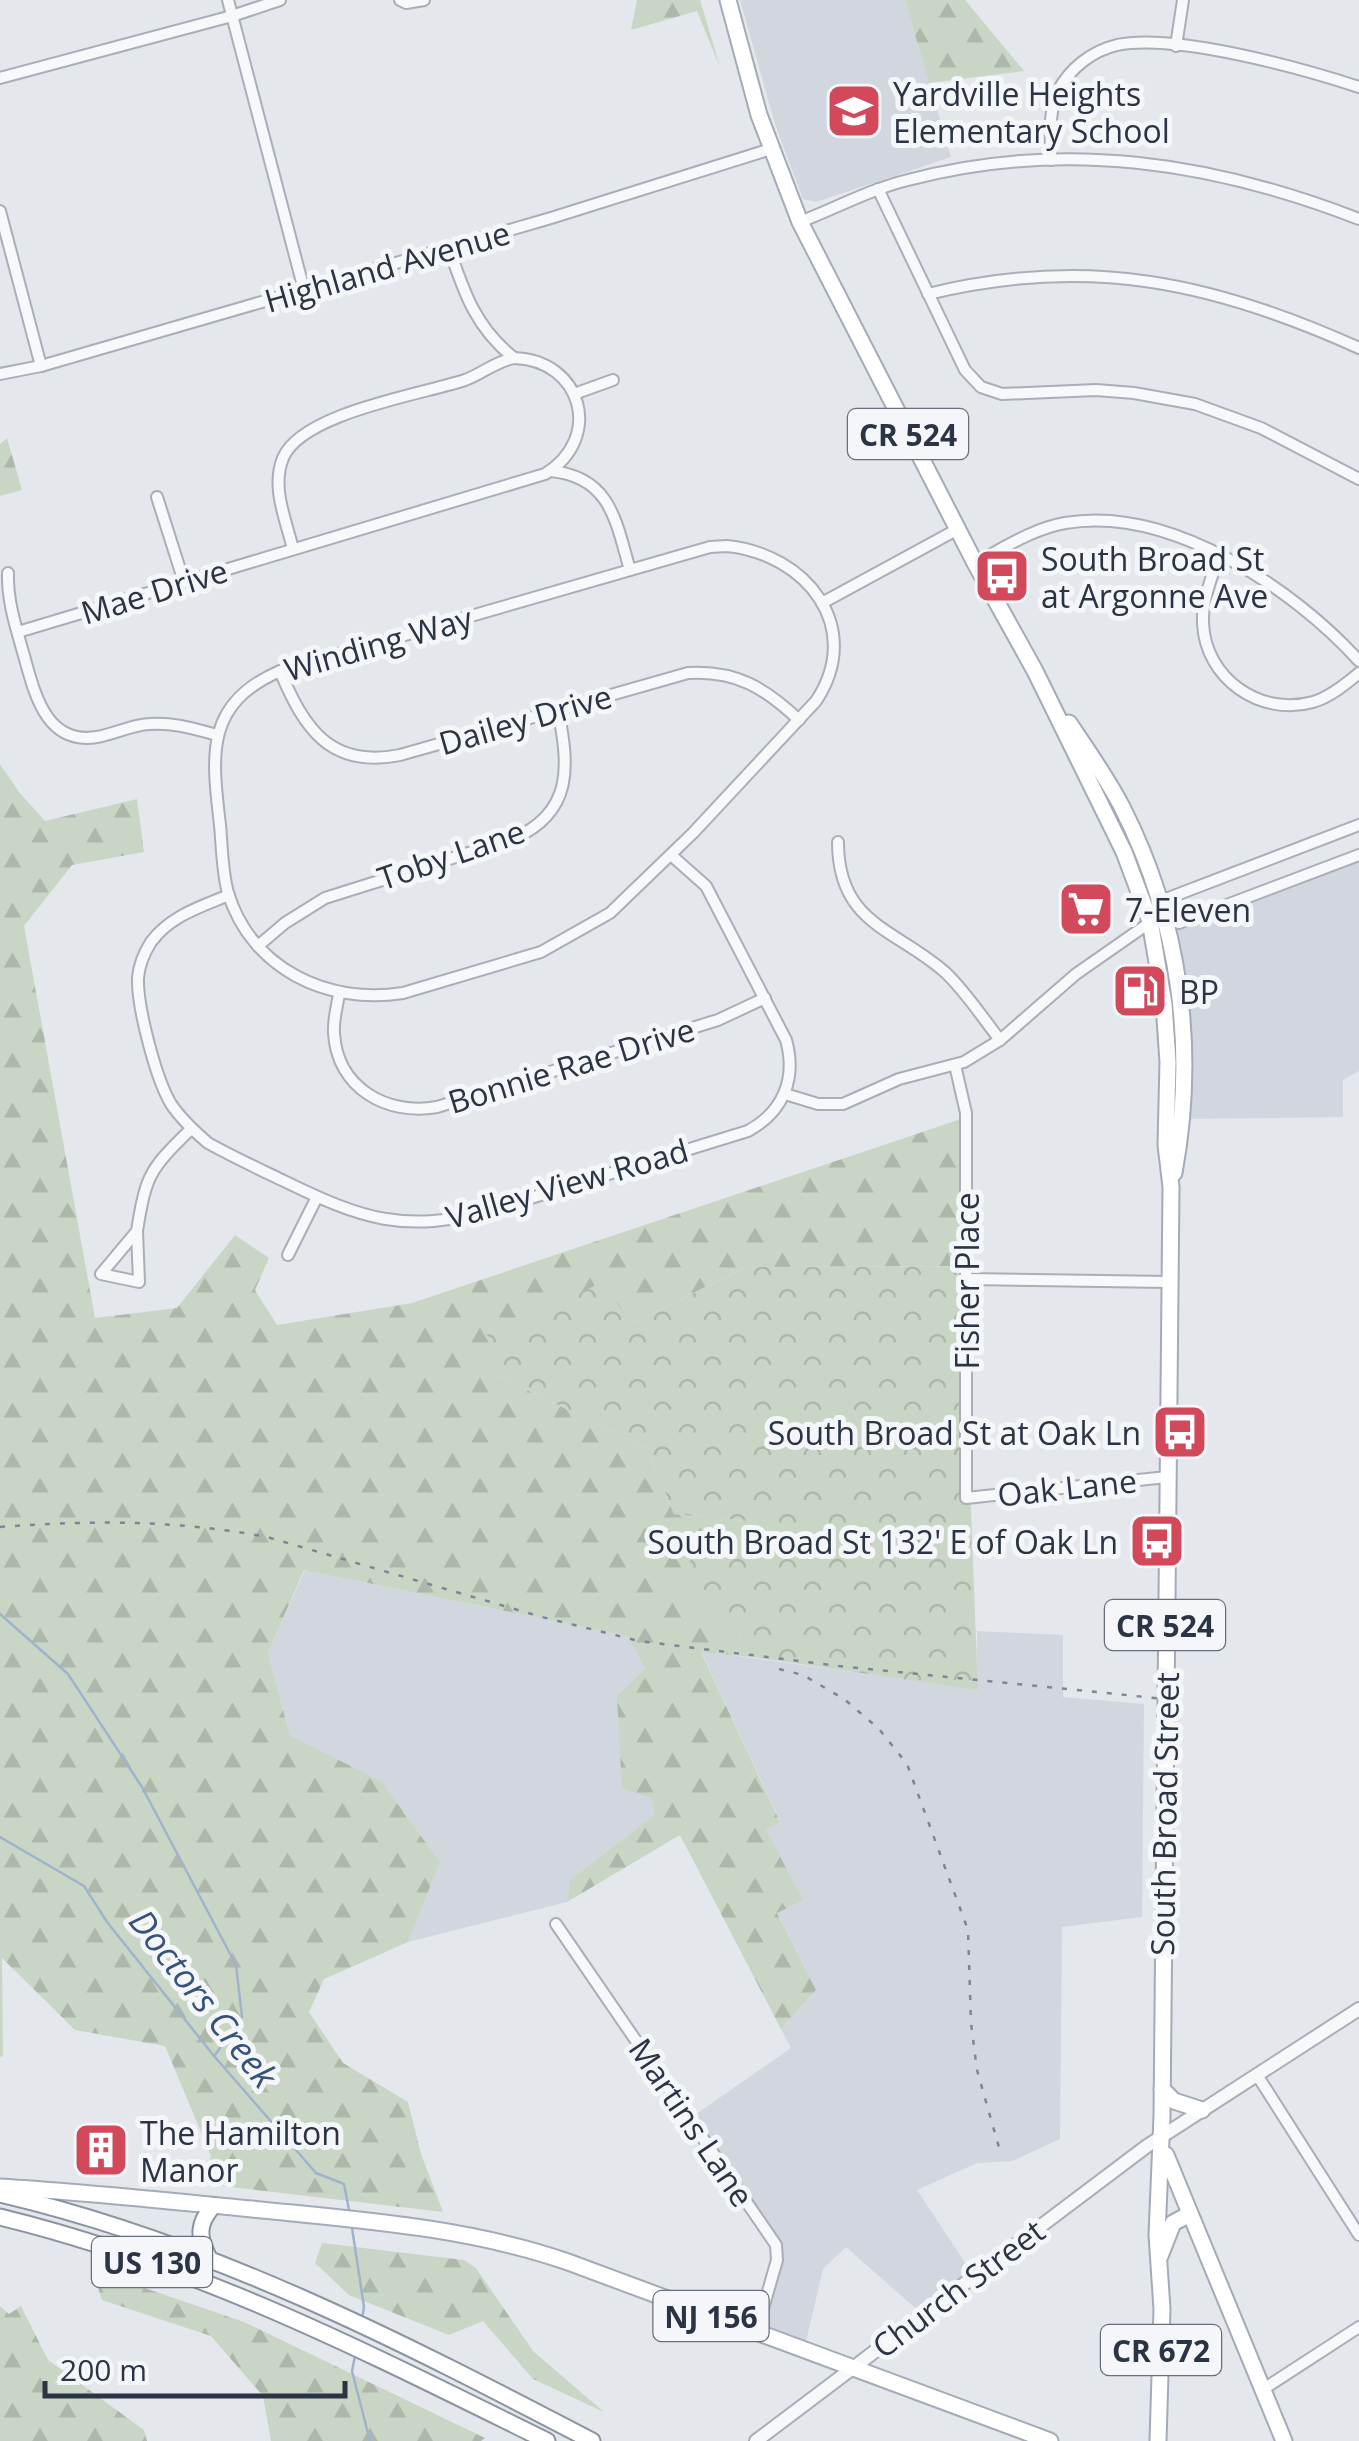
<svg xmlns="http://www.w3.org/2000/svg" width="1359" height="2441" viewBox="0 0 1359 2441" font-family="'Open Sans',sans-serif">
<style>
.built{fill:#d2d6de}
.forest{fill:url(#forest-firs)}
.park{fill:url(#park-crowns)}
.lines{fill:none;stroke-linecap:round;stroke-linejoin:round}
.stream{stroke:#9fb4cc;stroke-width:2.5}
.minor-casing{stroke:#a9aeb7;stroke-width:14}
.tertiary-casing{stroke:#a9aeb7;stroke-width:16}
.primary-casing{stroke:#a3abb8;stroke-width:19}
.trunk-casing{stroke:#8b94a3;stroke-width:19}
.minor{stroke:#f7f8fa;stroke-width:10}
.tertiary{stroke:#f7f8fa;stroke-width:12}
.primary{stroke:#fff;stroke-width:15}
.trunk{stroke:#fff;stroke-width:15}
.rail{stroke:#7d8696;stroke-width:2.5;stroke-dasharray:5 10;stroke-linecap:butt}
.labels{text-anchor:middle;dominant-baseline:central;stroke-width:10;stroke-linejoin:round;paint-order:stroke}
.shield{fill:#f4f6f9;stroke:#676e7b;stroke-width:2.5}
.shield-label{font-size:30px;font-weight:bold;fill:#2b3445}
.poi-label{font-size:32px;fill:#2b3445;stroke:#f4f6f9;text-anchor:start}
.street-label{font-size:32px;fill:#2b3445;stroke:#f4f6f9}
.water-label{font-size:35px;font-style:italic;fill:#34527a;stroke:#f4f6f9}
</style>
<defs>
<pattern id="forest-firs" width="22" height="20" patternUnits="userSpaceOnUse" patternTransform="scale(2.5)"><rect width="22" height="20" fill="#c9d6c5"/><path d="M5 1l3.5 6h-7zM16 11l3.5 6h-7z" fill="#adb8ab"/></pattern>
<pattern id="park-crowns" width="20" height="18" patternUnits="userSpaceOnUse" patternTransform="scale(2.5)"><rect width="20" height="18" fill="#c9d6c5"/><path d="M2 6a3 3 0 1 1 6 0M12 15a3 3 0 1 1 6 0" fill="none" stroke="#adb8ab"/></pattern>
</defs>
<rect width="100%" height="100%" fill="#e4e7ec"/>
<g class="built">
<polygon points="740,0 905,0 951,157 816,202 803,199 775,124"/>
<polygon points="1359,855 1359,1071 1343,1080 1343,1117 1181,1119 1185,1088 1167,917 1180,923"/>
<polygon points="305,1570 628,1636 645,1669 654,1815 570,1880 567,1902 408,1942 440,1862 381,1781 290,1737 268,1653"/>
<polygon points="977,1631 1063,1635 1063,1697 1144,1704 1142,1917 1062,1927 1060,2139 1012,2161 977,2163 917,2190 974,2276 923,2315 846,2247 823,2269 804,2350 756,2333 778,2252 689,2119 791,2048 781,2029 816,1990 777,1912 766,1830 780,1821 701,1651 977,1689"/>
</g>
<g class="forest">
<polygon points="637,0 700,0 720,67 697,11 631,30"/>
<polygon points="905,0 965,0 1024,71 929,83"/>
<polygon points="7,438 22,490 0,496 0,444"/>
<polygon points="0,764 19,792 45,821 137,799 144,852 72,865 24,926 95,1318 177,1308 235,1235 269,1258 255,1290 277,1325 412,1303 967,1117 967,1266 746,1267 631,1324 494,1374 647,1448 674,1514 748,1521 681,1594 734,1625 751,1657 701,1652 780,1822 766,1830 803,1900 777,1913 816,1990 781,2029 680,1835 567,1902 570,1880 654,1815 652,1798 622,1788 617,1696 645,1669 628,1636 304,1570 268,1653 290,1736 381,1781 440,1862 408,1942 324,1979 309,2012 343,2063 408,2102 421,2154 443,2212 205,2184 211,2156 165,2046 75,2030 2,1958 3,2056 0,2057"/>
<polygon points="322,2243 464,2260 476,2268 533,2351 604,2412 533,2379 483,2321 449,2335 349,2295 315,2263"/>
<polygon points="92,2270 244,2322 485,2438 481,2441 271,2441 263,2396 211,2336 102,2300"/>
<polygon points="0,2306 9,2314 21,2306 48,2360 144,2430 147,2441 0,2441"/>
</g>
<polygon class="park" points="967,1266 968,1432 978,1690 751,1657 734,1625 681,1595 676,1571 747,1521 674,1514 647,1448 494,1374 487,1335 603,1282 631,1324 746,1267"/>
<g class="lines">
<g class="stream">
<polyline points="0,1614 68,1674 142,1787 236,1965 242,2017 215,2055"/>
<polyline points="0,1837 84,1886 107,1922 214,2056 316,2173 344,2184 349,2210"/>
<polyline points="352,2228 364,2307 362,2319"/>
<polyline points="355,2356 352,2371 370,2441"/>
</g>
<g class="minor-casing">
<g id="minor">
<polyline points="228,0 304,290"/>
<polyline points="400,0 406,3 424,0"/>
<polyline points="1176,46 1183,0"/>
<polyline points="0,78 232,16 280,0"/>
<path d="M 1051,160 C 1051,136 1048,113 1058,91 C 1070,68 1092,51 1117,45 C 1175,33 1301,68 1359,87"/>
<polyline points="878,189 965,370 981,387 1002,394 1096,390 1134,393 1195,404 1261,428 1359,479"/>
<polyline points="0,211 41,366"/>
<path d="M 800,222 C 836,208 871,189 908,180 C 1063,139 1212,162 1359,219"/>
<path d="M 928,294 C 1087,255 1213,282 1359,348"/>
<polyline points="0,374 41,366 551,218 771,149"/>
<polyline points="574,394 613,380"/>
<path d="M 551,471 C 611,477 616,522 630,570"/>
<polyline points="157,497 184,582"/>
<path d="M 727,546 C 806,554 865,627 816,701 L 693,833 L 610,913 L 541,952 L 403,993 C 327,1005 252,969 228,893 C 222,871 222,846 220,825 C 212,756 204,704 280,671 L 710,547 Z"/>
<path d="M 293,549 C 286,520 271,487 283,458 C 302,413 419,395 465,380 C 482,374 494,362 514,358"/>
<path d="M 1219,555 C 1212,577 1202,600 1203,623 C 1205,678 1260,717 1313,702 C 1330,697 1346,684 1359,673"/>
<path d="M 975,563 C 1004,548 1032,529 1065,523 C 1169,505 1293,588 1359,661"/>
<path d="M 8,573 C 7,604 18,633 26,663 C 36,699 49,745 97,737 C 115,734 131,725 149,724 C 173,722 195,729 217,735"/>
<polyline points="822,603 958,529"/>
<path d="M 18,632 L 545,474 C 604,438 582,360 514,358 C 476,328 464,293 449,248"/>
<path d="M 280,671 C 304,728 330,769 400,755 L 688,673 C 736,670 765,688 799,720"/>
<path d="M 838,842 C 838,925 897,929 946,973 C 966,992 982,1017 1000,1040"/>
<path d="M 229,895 C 200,907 170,916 151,942 C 144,953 139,965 138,978 C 137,1007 156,1079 171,1104 C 181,1119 194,1131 208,1143 C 233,1157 259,1169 284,1181 C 362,1219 404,1234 492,1210 L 748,1131 C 783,1112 797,1079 786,1040 L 706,886 L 671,855"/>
<polyline points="1167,917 1171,897 1359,825"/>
<polyline points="1167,917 1179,923 1359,855"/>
<path d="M 258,946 L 285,923 L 325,898 L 513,839 C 574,812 569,766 558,710"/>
<path d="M 339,994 C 337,1007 333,1020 334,1033 C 337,1088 387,1116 437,1107 L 718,1020 L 765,998"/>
<polyline points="955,1065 966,1113 966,1498 1167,1477"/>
<polyline points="785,1094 818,1104 843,1104 899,1079 964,1062 1000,1040 1076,974 1152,921"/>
<polygon points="137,1231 139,1282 101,1274"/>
<path d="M 137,1231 C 146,1174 150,1169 191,1129"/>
<polyline points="288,1255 317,1197"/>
<polyline points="967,1279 1169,1282"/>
<polyline points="556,1924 776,2245 777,2260 756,2333"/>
<polyline points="1257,2075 1359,2235"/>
<polyline points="1262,2390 1359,2327"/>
</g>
</g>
<g class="tertiary-casing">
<polyline id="tertiary" points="756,2441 1147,2146 1359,2009"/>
</g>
<g class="primary-casing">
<g id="primary">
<polyline points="728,0 759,115 800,222 975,563 1035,671 1124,852 1139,892 1150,921 1164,1004 1168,1062 1166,1145 1171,1187 1162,2116 1157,2235 1162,2309 1158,2441"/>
<path d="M 1069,723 C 1087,750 1107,778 1122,807 C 1180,921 1197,1048 1174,1173"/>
<polyline points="1162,2089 1174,2101 1202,2110"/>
<polyline points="1166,2155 1284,2441"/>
<path d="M 0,2187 C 84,2192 168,2201 252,2209 C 359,2220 467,2227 568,2262 L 1050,2441"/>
<polyline points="1160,2256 1173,2223 1188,2215"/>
</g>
</g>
<g class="trunk-casing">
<g id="trunk">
<path d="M 0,2194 C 211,2243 402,2342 592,2441"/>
<path d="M 0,2217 C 200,2266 364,2351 547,2441"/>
<path d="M 209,2258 C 198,2238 197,2224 213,2206"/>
</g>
</g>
<use href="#minor" class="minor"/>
<use href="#tertiary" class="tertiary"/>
<use href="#primary" class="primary"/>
<use href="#trunk" class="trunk"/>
<g class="rail">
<path d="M 0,1527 C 91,1520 177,1520 267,1537 L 542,1617 L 639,1641 L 839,1666 L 1165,1699"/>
<polyline points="779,1669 803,1675 844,1699 879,1729 907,1764 968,1930 971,2023 977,2070 1000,2151"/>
</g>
</g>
<defs>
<g id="school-square" transform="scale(2.875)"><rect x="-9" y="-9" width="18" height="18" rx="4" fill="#d1495b" stroke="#f4f6f9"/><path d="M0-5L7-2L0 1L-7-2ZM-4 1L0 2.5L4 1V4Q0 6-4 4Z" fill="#fff"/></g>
<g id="bus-square" transform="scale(2.875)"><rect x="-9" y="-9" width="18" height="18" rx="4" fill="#d1495b" stroke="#f4f6f9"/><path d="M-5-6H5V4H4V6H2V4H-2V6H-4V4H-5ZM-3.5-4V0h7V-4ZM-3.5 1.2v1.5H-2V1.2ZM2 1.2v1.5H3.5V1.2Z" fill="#fff"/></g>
<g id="supermarket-square" transform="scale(2.875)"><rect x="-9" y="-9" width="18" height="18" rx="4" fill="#d1495b" stroke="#f4f6f9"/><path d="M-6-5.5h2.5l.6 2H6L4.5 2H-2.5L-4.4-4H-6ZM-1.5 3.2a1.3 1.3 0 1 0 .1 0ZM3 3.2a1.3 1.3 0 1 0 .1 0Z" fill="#fff"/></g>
<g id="fuel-square" transform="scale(2.875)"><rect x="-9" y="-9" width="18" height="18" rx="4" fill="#d1495b" stroke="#f4f6f9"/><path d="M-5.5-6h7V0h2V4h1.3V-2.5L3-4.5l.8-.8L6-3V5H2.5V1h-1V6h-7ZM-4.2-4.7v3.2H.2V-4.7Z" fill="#fff"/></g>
<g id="building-square" transform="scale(2.875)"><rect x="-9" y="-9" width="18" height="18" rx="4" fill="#d1495b" stroke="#f4f6f9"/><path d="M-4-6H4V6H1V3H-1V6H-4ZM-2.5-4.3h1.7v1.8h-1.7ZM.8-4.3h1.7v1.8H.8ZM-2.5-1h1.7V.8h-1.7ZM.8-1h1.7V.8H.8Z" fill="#fff"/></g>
</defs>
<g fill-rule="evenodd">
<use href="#school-square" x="854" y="111"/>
<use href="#bus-square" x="1002" y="576"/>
<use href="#supermarket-square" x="1086" y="909"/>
<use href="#fuel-square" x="1140" y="991"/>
<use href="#bus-square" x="1180" y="1432"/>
<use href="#bus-square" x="1157" y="1541"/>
<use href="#building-square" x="101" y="2150"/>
</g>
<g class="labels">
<g class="shield">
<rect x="848" y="409" width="120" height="50" rx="8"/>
<rect x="1105" y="1600" width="120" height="50" rx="8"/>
<rect x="92" y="2237" width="120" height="50" rx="8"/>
<rect x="653.5" y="2291" width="115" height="50" rx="8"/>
<rect x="1101" y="2325" width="120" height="50" rx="8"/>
</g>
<g class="shield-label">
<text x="908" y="434">CR 524</text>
<text x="1165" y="1625">CR 524</text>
<text x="152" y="2262">US 130</text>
<text x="711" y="2316">NJ 156</text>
<text x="1161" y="2350">CR 672</text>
</g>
<g class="poi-label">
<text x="893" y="93">Yardville Heights<tspan x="893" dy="37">Elementary School</tspan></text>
<text x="1041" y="558">South Broad St<tspan x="1041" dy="37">at Argonne Ave</tspan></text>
<text x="1125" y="909">7-Eleven</text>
<text x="1179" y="991">BP</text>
<text x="1141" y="1432" text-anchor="end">South Broad St at Oak Ln</text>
<text x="1118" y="1541" text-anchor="end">South Broad St 132' E of Oak Ln</text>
<text x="140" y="2132">The Hamilton<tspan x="140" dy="37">Manor</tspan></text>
</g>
<g class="street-label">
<text transform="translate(387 266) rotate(-16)">Highland Avenue</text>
<text transform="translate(154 591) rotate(-17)">Mae Drive</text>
<text transform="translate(378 643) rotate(-16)">Winding Way</text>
<text transform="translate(525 719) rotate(-16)">Dailey Drive</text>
<text transform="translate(451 854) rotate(-19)">Toby Lane</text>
<text transform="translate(571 1065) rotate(-17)">Bonnie Rae Drive</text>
<text transform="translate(567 1183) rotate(-16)">Valley View Road</text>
<text transform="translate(966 1281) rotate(-90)">Fisher Place</text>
<text transform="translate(1067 1487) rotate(-6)">Oak Lane</text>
<text transform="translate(1164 1814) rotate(-89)">South Broad Street</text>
<text transform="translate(692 2122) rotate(56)">Martins Lane</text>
<text transform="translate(958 2288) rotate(-37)">Church Street</text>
</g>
<g class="water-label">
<text transform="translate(204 1998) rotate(52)">Doctors Creek</text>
</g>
</g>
<path d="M45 2381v15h300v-15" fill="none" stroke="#2b3445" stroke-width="5"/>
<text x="60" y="2381" font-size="30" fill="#2b3445" stroke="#f4f6f9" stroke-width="8" paint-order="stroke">200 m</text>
</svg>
